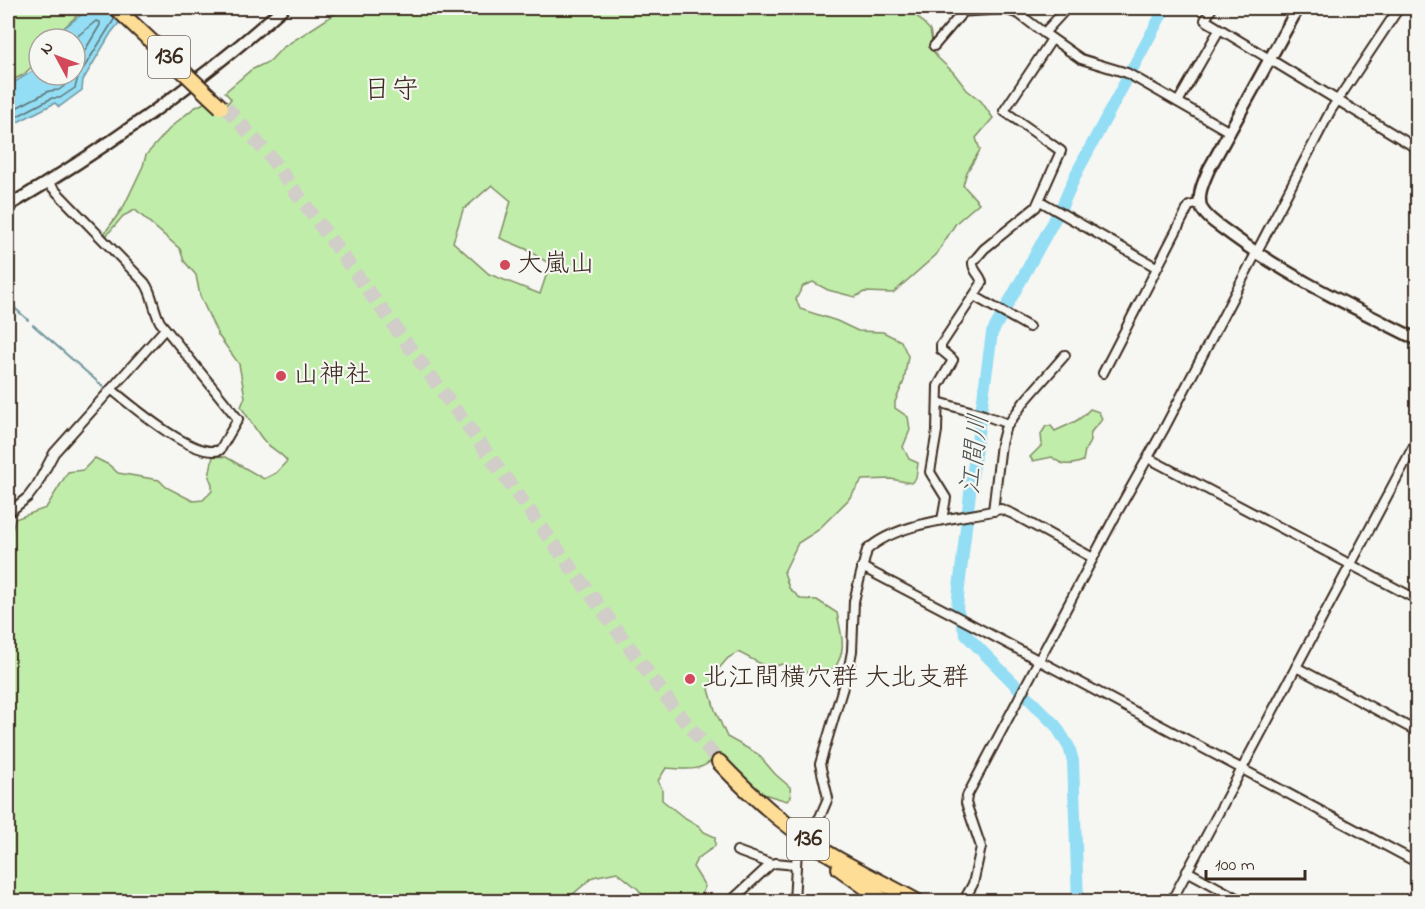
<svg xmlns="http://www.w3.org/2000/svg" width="1425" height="909" viewBox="0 0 1425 909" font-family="'Indie Flower','Klee One',sans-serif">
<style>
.green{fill:#c1edaa;stroke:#7e8c64;stroke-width:1.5;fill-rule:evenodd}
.water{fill:#93def4;stroke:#70969e;stroke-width:1.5}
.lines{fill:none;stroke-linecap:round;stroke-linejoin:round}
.shore{stroke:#5e7274;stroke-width:1.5}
.stream{stroke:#70969e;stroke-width:2}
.river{stroke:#93def4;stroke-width:12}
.highway-tunnel{stroke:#d1cdc8;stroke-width:14;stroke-dasharray:14 7;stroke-linecap:butt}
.street-casing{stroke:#3b2a1e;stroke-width:12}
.secondary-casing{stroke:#3b2a1e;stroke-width:15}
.highway-casing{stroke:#3b2a1e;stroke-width:18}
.street{stroke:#f6f6f2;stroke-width:8}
.secondary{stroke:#f6f6f2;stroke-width:10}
.highway{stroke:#fedd96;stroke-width:14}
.highway-bridge-casing{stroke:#3b2a1e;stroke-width:18;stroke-linecap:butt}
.highway-bridge{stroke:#fedd96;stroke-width:14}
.poi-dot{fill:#d1495b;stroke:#f6f6f2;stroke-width:2}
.labels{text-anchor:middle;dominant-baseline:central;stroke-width:4.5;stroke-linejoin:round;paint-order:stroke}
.shield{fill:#f6f6f2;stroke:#73675e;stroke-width:1.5}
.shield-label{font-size:24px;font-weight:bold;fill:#3b2a1e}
.poi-label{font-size:26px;fill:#3b2a1e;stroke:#f6f6f2;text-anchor:start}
.water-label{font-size:27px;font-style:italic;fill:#515754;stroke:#f6f6f2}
.quarter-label{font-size:28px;fill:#3b2a1e;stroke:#f6f6f2}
</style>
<rect width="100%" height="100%" fill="#f6f6f2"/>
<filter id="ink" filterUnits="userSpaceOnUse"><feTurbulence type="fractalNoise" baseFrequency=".0167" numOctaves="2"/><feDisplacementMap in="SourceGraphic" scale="12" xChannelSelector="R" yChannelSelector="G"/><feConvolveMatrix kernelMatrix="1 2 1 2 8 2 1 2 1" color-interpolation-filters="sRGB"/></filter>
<g filter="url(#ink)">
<g class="green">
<polygon points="8,8 85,8 52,39 39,39 39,60 23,75 8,82"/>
<path d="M 344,8 L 916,8 L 915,14 L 930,30 L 934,52 L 937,57 L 953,72 L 967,90 L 981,101 L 993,118 L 976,138 L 980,150 L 967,172 L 963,185 L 979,203 L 956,223 L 936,255 L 893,293 L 864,292 L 855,297 L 828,290 L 813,282 L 803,286 L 796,299 L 800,309 L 837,321 L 858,331 L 883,332 L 901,341 L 908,356 L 904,381 L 895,402 L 895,408 L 908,417 L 910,430 L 903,447 L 909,459 L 918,463 L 916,478 L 911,483 L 891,479 L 862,480 L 848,500 L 817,531 L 798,543 L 784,572 L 789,588 L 801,599 L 817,600 L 837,613 C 841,635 848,649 834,669 L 812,674 L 782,664 L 769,668 L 738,652 L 728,658 L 715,673 L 709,689 L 715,710 L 727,737 L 758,754 L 775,774 L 790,787 L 791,797 L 787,801 L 757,792 L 719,756 L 715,757 C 701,773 685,769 666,768 L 658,781 L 662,789 L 662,800 L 682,816 L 699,826 L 704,832 L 715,837 L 715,846 L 697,859 L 693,867 L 705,886 L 700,900 L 647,901 L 638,889 L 617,872 L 593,877 L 565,901 L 8,902 L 8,545 L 15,519 L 46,508 L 68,472 L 83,470 L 95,458 L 109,465 L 118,473 L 159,480 L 166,487 L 193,501 L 203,500 L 212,491 L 212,484 L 209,477 L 213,456 L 226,457 L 264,479 L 276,473 L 287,461 C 280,451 267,447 261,437 C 254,427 248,417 241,407 L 245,397 L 239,364 L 218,335 L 200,296 L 196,275 L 184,261 L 180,249 L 135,210 L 123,216 L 106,236 L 104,234 L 124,206 L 143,166 L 146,155 L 172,126 L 194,108 L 208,101 L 220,112 L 231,99 L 225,92 L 251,70 L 270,61 L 282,48 ZM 492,185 L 511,201 L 500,238 L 526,249 L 550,264 L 540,294 L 489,274 L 453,242 L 463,210 Z"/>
<path d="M 1090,409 L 1099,412 L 1102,419 C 1098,427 1088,429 1091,440 L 1085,450 L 1083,461 C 1070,466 1062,466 1052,457 L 1033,461 L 1030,457 L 1042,445 L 1041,434 L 1046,426 L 1051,426 L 1055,431 C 1069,424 1079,422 1090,409 Z"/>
</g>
<polygon class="water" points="90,8 131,8 111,33 83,80 82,90 59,107 55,103 8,127 8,86 33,71 39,66 39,75 75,75 75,39 59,39 64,28"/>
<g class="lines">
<g class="shore">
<polyline points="74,39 96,21 100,22 100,25 75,67"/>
<polyline points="8,112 49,91 59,90 68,83 70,75"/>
<polyline points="8,121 52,98 60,98 75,88 78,77 115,18"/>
</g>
<g class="stream">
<polyline points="8,302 28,320"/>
<polyline points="33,325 107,390"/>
</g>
<polyline class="river" points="1078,902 1073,761 1069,747 1056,726 966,635 957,609 958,597 971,484 992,333 1062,206 1077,172 1165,8"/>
<polyline class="highway-tunnel" points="226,107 271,158 674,708 719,762"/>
<g class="street-casing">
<g id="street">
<polyline points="938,8 959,12 1005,9 1019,14 1044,33"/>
<polyline points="1067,8 1044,33 1081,59 1127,73 1228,131"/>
<polyline points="1212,8 1205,20 1418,149"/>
<polyline points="934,46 963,12"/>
<polyline points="1178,102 1219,30"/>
<path d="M 47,182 L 145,283 C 153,294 153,309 160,322 L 238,419 L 220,450 C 193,459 132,406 111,389"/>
<polyline points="1040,201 1156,267"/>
<polyline points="974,296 1029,327"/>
<polyline points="1103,373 1189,206 1200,203"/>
<polyline points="938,402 984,415 1008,424"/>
<polyline points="1148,458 1418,600"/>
<polyline points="993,511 1001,444 1005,429 1024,402 1065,355"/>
<polyline points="8,513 28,497 37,485 54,453 165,329"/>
<path d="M 942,520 L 946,498 L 930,472 L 937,431 L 938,386 L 953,360 L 941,350 L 941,345 L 982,283 C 981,275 972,271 973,262 L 984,249 L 1036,207 L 1061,151 L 1004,111 L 1052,39"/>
<polyline points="862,567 967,622 1418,863"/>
<polyline points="1296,667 1418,732"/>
<path d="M 807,835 L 820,817 L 828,798 L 820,764 L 849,667 L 852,651 L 854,601 L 867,550 C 898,521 961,519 1001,509 L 1013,514 L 1093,558"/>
<polyline points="737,851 772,864"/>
<polyline points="1187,871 1244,902"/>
<polyline points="730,902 770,865 775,863 796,865"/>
<polyline points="794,902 797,849 800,843"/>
<polyline points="963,902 973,884 981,847 966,803 967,796 1119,509 1165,427 1331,110 1399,8"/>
<polyline points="1171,902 1418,438"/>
</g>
</g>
<g class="secondary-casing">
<g id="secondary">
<path d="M 1298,8 L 1209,169 C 1204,181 1196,196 1202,209 C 1208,220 1223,228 1233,236 C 1290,278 1355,308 1418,340"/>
<path d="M 8,206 C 106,148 198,84 283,8"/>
</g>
</g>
<g class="highway-casing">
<g id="highway">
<path d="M 719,762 C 751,796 789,829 829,854 C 857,871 888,885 918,902"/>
<polyline points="839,868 886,902"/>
</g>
</g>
<use href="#street" class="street"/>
<use href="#secondary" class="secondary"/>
<use href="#highway" class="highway"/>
<g class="highway-bridge-casing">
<polyline id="highway-bridge" points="116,8 221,107"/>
</g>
<use href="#highway-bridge" class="highway-bridge"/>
</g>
</g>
<g class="poi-dot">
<circle cx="505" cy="265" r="6"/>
<circle cx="281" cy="376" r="6"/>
<circle cx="690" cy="679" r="6"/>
</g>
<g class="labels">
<g class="shield">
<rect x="148" y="36" width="42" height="42" rx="4.5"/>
<rect x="787" y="818" width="42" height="42" rx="4.5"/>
</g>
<g class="shield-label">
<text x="169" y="57">136</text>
<text x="808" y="839">136</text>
</g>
<g class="poi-label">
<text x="517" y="265">大嵐山</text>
<text x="293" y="376">山神社</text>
<text x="702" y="679">北江間横穴群 大北支群</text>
</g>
<g class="water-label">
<text transform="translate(976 454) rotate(-83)">江間川</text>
</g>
<g class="quarter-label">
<text x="391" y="91">日守</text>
</g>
</g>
<rect width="1425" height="909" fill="none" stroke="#f6f6f2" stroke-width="30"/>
<rect x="15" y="15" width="1395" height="879" fill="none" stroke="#3b2a1e" stroke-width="2" filter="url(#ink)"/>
<g transform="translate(57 57) rotate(311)"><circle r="28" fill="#f6f6f2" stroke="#aba49d" stroke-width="1.5"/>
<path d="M0-4.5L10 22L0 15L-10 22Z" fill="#d1495b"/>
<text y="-9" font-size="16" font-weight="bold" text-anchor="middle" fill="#3b2a1e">N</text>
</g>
<path d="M1206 870v9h99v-9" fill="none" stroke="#3b2a1e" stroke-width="3"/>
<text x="1215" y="870" font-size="18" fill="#3b2a1e" stroke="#f6f6f2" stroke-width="4.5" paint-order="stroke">100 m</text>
</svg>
